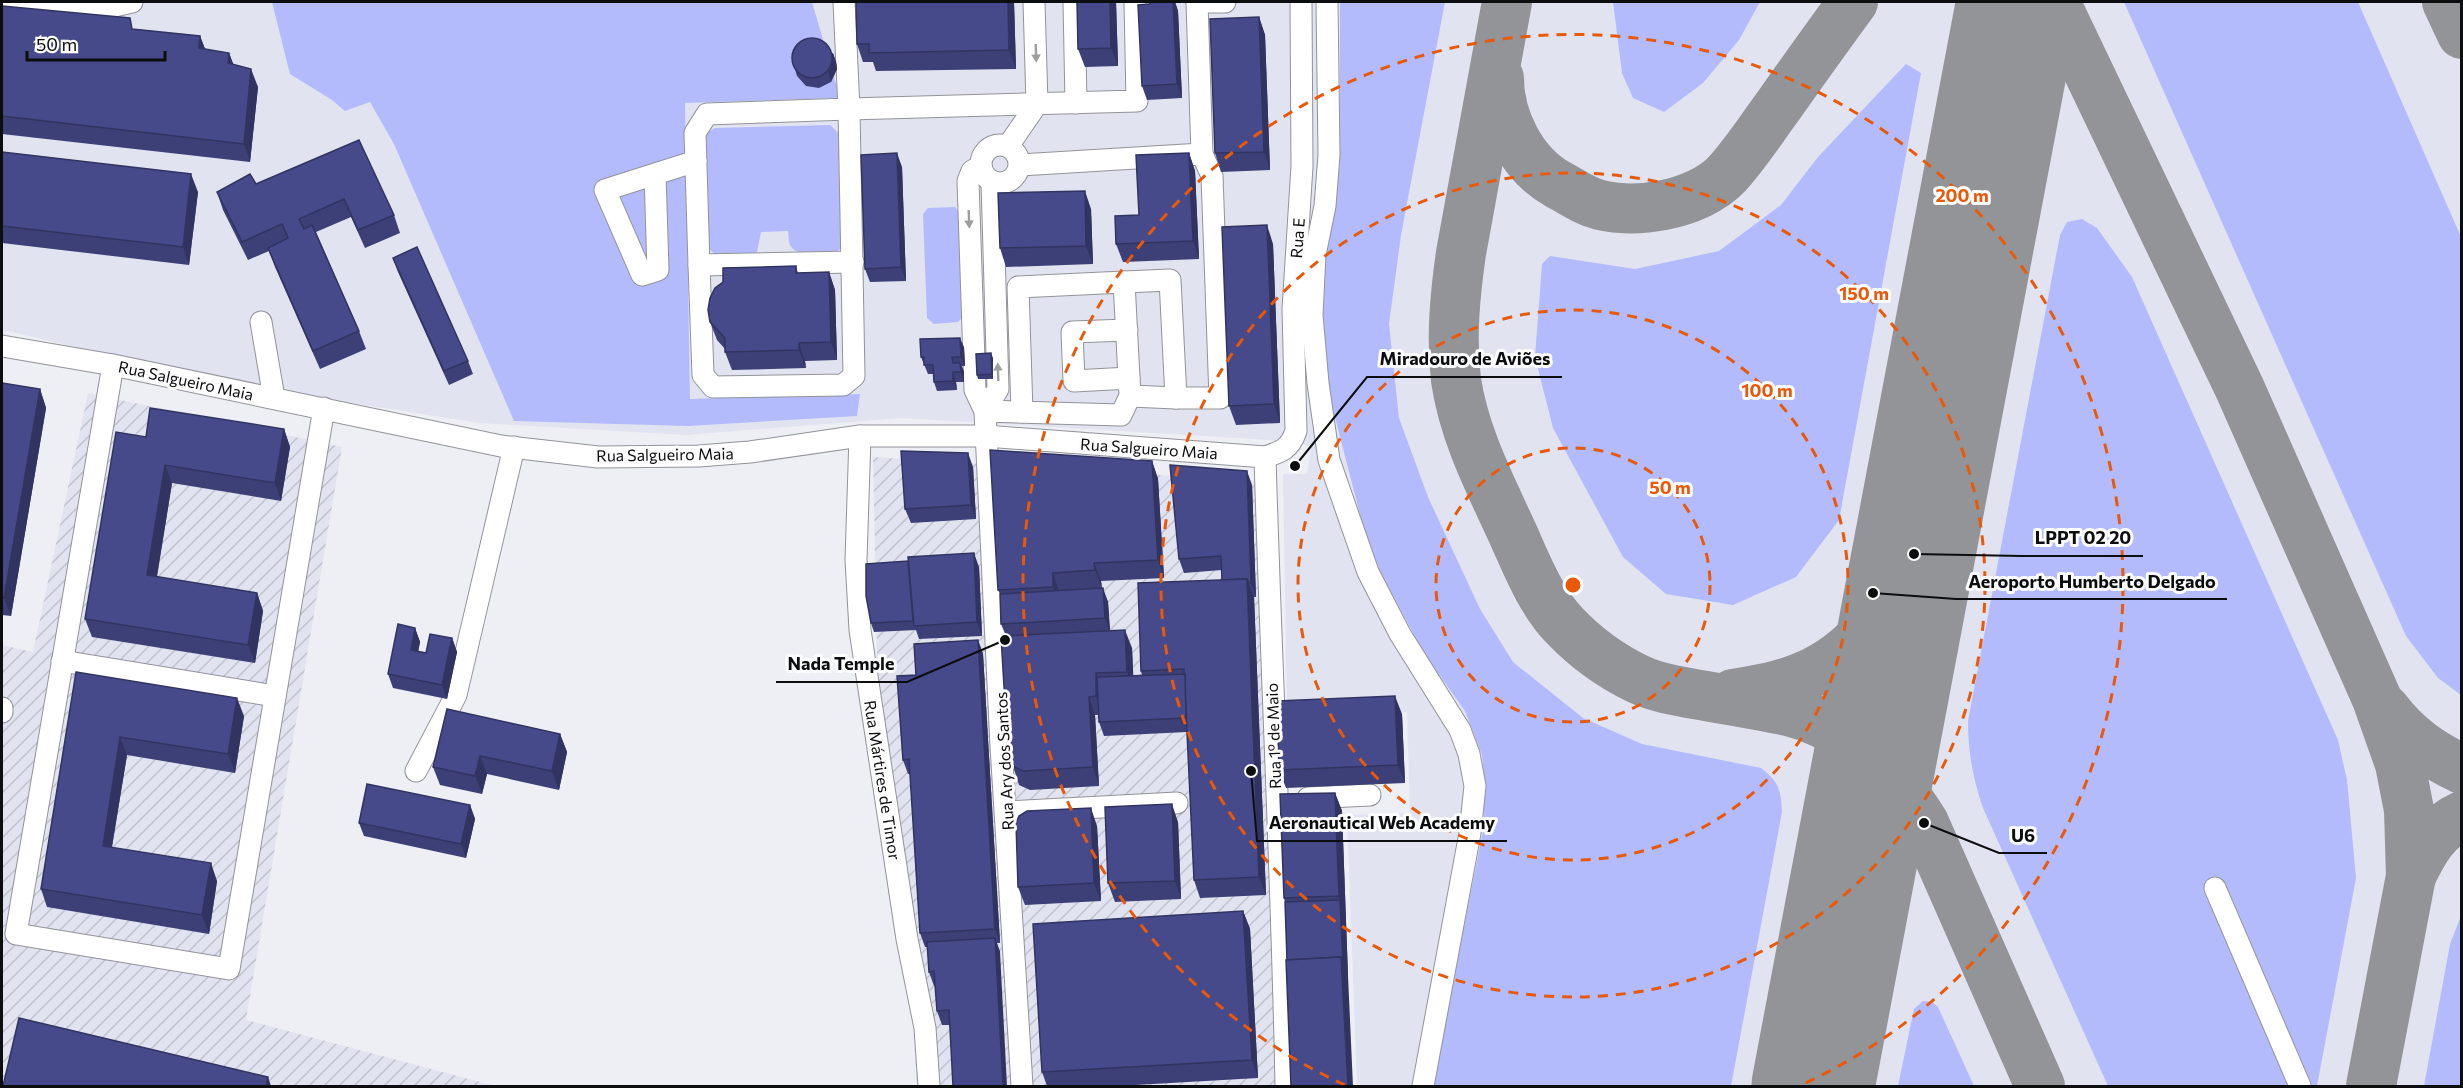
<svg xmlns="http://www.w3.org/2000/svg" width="2463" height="1088" viewBox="0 0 2463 1088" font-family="Commissioner,sans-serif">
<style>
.built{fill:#e1e3f0}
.industrial{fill:url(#industrial-furrows)}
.green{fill:#b3bbfc}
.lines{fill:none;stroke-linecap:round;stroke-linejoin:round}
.taxiway{stroke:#939498;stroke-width:50}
.runway{stroke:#939498;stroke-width:123}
.minor-casing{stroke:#929399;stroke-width:23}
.minor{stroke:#fff;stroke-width:21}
.wall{fill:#3c4077}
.shaded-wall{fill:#313461}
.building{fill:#464a8a;stroke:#313461;stroke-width:1.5}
.oneway{fill:#9e9e9f}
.ring{fill:none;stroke:#e8590c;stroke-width:3;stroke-dasharray:10 8}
.labels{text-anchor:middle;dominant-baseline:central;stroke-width:6;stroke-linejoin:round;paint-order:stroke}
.street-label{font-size:16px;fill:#0c0d0f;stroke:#fdfdfe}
.centre{fill:#e8590c;stroke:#fdfdfe;stroke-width:3}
.ring-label{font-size:18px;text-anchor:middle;font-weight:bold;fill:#e8590c;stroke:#fdfdfe;stroke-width:6;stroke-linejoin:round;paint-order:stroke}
.leader{fill:none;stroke:#0c0d0f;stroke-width:2}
.callout-dot{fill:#0c0d0f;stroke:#fdfdfe;stroke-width:2}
.callout-label{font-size:18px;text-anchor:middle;font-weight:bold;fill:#0c0d0f;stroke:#fdfdfe;stroke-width:6;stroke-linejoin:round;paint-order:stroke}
</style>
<defs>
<pattern id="industrial-furrows" width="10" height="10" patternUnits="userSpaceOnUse" patternTransform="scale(1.5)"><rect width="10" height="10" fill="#e1e3f0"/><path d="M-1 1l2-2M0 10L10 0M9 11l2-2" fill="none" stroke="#c0c2cd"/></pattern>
</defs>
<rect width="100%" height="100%" fill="#eeeff5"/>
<polygon class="built" points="2,2 2461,2 2461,1086 1357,1086 1347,815 1410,813 1407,712 1287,716 1283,474 1307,474 1311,446 1269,440 902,418 686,435 479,423 239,385 2,330"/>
<g class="industrial">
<polygon points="88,393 342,447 246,1020 495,1086 2,1086 2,645 33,652"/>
<polygon points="873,457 1257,481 1276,1086 917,1086 900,825 878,699"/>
</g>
<g class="green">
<polygon points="272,2 812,2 840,98 685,103 690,399 860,394 857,416 688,426 514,421 394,144 370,102 345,111 332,100 290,74"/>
<path d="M 1340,2 L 1445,2 L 1401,235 L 1389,324 L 1399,418 L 1428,497 L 1480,609 L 1513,662 L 1583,718 L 1642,744 L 1761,768 C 1779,782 1781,790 1782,812 L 1731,1086 L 1432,1086 L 1483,831 L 1485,787 L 1482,755 L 1465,711 L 1425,655 L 1370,553 L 1321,363 L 1322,261 L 1340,165 Z"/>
<polygon points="1613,2 1760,2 1739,40 1703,83 1664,112 1633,98 1622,73"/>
<polygon points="2124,2 2358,2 2461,237 2461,695 2438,678 2406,636"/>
<polygon points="1906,64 1921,73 1839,520 1796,577 1733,605 1666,594 1623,557 1553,428 1535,357 1542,264 1550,256 1635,269 1719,251 1781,205 1818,157"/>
<path d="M 830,125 L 841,135 L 844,241 C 843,243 842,247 840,249 C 833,256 800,256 793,249 C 788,245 789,238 788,231 L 761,232 L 757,252 C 743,260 713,261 706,244 L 702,141 L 706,133 L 715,128 Z"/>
<polygon points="955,207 959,212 963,317 958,322 934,324 927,318 923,214 928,208"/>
<path d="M 2082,219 L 2097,228 L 2132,277 L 2338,740 L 2347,780 L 2356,878 L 2317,1086 L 2108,1086 L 1983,808 C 1973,779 1968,752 1968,721 L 2060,235 L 2067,222 Z"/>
<polygon points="2461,916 2461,1086 2424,1086 2450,944"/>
<polygon points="1923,1001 1932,1002 1938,1007 1974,1086 1898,1086 1914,1009"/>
</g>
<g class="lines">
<g class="taxiway">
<path d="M 1507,2 L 1461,253 C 1455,295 1451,337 1456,380 C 1464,434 1489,482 1512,532 C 1527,565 1540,600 1565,626 C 1586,648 1611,666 1638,679 C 1661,690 1692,693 1717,698 C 1741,702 1765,706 1788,711 C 1850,726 1892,772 1924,823 L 2040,1086"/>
<polyline points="2055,2 2240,389 2377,699 2400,764 2409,810 2411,876 2371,1086"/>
<polyline points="2447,2 2462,34"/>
<path d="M 1499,78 C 1499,119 1522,165 1559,185 C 1569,190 1580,198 1591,202 C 1630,217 1698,205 1727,174 C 1746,153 1762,128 1779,105 C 1803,71 1828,36 1853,2"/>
<path d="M 1733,694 C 1757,690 1782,686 1805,676 C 1857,654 1893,605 1914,554"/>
<path d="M 2385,709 C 2406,737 2430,754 2462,769"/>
<path d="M 2411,876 C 2423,851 2435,828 2462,816"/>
</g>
<polyline class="runway" points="1813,1086 2018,2"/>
<g class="minor-casing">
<g id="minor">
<polyline points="2,2 110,7 132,2"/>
<polyline points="844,2 849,109 707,114 695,133 699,265 853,262"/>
<polyline points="1074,2 1076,103"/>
<polyline points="1197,2 1225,2"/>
<polyline points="1327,2 1329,155 1325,206 1315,255 1312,315 1318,383 1329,460 1368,572 1400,634 1460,730 1469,754 1475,786 1470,833 1423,1086"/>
<circle cx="1000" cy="164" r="19"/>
<polyline points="1008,146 1037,104 1034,2"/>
<polyline points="1020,165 1202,154 1197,3"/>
<polyline points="981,166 972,171 968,181 975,390 985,411 998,389 992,182"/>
<polyline points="655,174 658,270 642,275 605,190 696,161"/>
<polyline points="699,265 703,375 713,387 843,385 854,376 849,109 1137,101 1135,2"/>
<polyline points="1124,282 1170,280 1176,398 1130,396"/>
<polyline points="261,322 274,398"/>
<path d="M 2,346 L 113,365 L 501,446 L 598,457 L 699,456 L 750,452 L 860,436 L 986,436 L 1265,457 C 1281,452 1290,449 1296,431 L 1293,309 L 1302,166 L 1301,2"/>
<polyline points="113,365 16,934 229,969 324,408"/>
<polyline points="1176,398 1220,398 1212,176 1202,154"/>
<polyline points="1022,412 1018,287 1124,282 1129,378"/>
<polyline points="860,436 856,560 860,630 907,939 925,1028 929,1086"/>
<path d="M 1265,457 C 1271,667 1282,877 1286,1086"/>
<polyline points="62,661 275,696"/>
<polyline points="2,712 2,708"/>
<polyline points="416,771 456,695 514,447"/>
<polyline points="1308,798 1370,795"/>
<polyline points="1006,812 1177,803"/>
<polyline points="2215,888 2300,1086"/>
<polyline points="1022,1086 1001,746 985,411 1121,415 1130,396 1129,378 1074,381 1072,332 1127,330"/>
</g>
</g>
<use href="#minor" class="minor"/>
</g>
<g class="wall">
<polygon points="1014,2 1016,69 876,71 873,62 863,62 857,44"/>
<polygon points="1077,2 1116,2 1118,66 1085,67 1078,49"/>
<polygon points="1150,2 1175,2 1178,11 1182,98 1147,100 1142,86"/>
<polygon points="2,6 134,29 200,36 205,49 229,53 233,64 258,87 250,162 2,134"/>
<polygon points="1259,17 1265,35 1270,170 1221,172 1215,153"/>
<polygon points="833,53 836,62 837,69 831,82 819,88 806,86 797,76 794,66"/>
<polygon points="359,140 394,215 400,233 365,248 351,217 316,232 359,331 366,349 320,369 275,267 269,251 248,260 223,210 217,192 256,184"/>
<polygon points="2,152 198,192 189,265 2,243"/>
<polygon points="1189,153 1195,171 1199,259 1123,262 1116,244"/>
<polygon points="902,167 906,281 870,282 865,269"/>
<polygon points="1091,209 1093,264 1006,267 1000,248"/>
<polygon points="1273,244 1280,423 1236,425 1229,406"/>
<polygon points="393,258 468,361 473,374 449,385 398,272"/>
<polygon points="796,266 798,273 829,272 835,290 837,360 805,361 806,368 732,370 725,352 725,349 717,340 710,322"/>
<polygon points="964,347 965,366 962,366 964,372 964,382 956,382 957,390 937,391 934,382 933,374 928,374 921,357"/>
<polygon points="993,358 993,379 978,379 977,375"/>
<polygon points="2,383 40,389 46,408 11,616 2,615"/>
<polygon points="284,429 290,447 281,501 172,483 157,577 257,593 263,611 255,663 92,637 85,619 146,437"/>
<polygon points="1152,461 1158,479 1164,578 1101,581 1102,588 1108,602 1110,631 1132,648 1133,676 1142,675 1141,671 1222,580 1222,570 1184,573 1179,559 1252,485 1256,597 1254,597 1266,895 1200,898 1194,880 1187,732 1104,736 1099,722 1099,715 1095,715 1099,786 1030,790 1019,785 1013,766 1006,636 1001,624 1000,594 998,590"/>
<polygon points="973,467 976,519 911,523 905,509"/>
<polygon points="979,567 982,636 919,639 916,630 874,632 871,623"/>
<polygon points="415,628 420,642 418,651 426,653 452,638 457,652 447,699 393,688 388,674"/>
<polygon points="978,640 983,654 1000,943 997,943 1000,952 950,1025 942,1025 937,1011 935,986 934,986 929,972 928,947 925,947 920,933 910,774 908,774 903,760 916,675"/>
<polygon points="76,672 244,716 235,773 127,755 112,847 217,881 209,934 47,907 41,889"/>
<polygon points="1402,714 1405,783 1286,788 1279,770"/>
<polygon points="560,734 567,752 559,790 487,774 482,794 440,785 433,767"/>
<polygon points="1335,793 1342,811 1348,976 1287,960 1285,902 1284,898"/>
<polygon points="470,805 475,819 466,858 364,836 359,823"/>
<polygon points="1178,822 1181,899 1115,902 1108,883"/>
<polygon points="1097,826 1101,901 1025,905 1018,887"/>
<polygon points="1243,911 1250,929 1258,1078 1118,1086 1047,1086 1042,1072"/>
</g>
<g class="shaded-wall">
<polygon points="1008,2 1014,2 1016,69 1009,50"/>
<polygon points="1110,2 1116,2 1118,66 1111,48"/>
<polygon points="1173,2 1175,2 1178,11 1182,98 1177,84"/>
<polygon points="1259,17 1265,35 1270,170 1264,152"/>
<polygon points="200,36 207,54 199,48"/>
<polygon points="229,53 236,71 228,63"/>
<polygon points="833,53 836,62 837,69 831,82 828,72"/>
<polygon points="251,69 258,87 250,162 244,144"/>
<polygon points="897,153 902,167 906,281 901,267"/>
<polygon points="1189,153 1195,171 1199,259 1193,241"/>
<polygon points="191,174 198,192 189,265 183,247"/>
<polygon points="1085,191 1091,209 1093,264 1086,246"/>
<polygon points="1267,225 1273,244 1280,423 1274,404"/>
<polygon points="829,272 835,290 837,360 831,342"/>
<polygon points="960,338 964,347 965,366 961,357"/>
<polygon points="799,343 805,361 806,368 799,350"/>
<polygon points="991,353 993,358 993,379 992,374"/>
<polygon points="960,363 964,372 964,382 961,372"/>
<polygon points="953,372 956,382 957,390 953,381"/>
<polygon points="40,389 46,408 11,616 4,598"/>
<polygon points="284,429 290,447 281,501 275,483"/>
<polygon points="968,453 973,467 976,519 971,505"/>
<polygon points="1152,461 1158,479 1164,578 1158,560"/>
<polygon points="165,465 172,483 154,593 147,575"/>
<polygon points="1247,471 1252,485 1256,597 1251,583"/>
<polygon points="974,553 979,567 982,636 977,622"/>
<polygon points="1094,563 1101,581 1102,588 1095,570"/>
<polygon points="1053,573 1059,591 1060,605 1053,587"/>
<polygon points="1247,579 1254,597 1266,895 1259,877"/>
<polygon points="1103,588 1108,602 1110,632 1105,618"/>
<polygon points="257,593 263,611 255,663 248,645"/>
<polygon points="415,628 420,642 416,663 411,650"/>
<polygon points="1125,630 1132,648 1134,690 1127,672"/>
<polygon points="452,638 457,652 447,699 442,685"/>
<polygon points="978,640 983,654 1000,943 995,929"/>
<polygon points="1096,673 1102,691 1103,714 1096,696"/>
<polygon points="1395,696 1402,714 1405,783 1398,765"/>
<polygon points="1089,697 1095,715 1099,786 1093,767"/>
<polygon points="237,698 244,716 235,773 228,754"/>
<polygon points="560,734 567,752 559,790 552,771"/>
<polygon points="120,737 127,755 109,864 103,846"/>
<polygon points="480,756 487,774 482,794 475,776"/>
<polygon points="1335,793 1342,811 1348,976 1353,1086 1348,1086 1341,957 1340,900 1339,896"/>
<polygon points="1172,804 1178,822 1181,899 1175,881"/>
<polygon points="470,805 475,819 466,858 461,844"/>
<polygon points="1091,808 1097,826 1101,901 1094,883"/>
<polygon points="211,863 217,881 209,934 202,915"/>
<polygon points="1243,911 1250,929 1258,1078 1252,1060"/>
<polygon points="995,938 1000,952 1007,1086 1003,1086"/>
<polygon points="268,1077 271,1086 266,1086"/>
</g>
<g class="building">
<polygon points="856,2 1008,2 1009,50 869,53 869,44 857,44"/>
<polygon points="1077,2 1110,2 1111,48 1078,49"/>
<polygon points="1150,2 1173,2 1177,84 1142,86 1138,5 1150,4"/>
<polygon points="2,6 130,18 132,29 200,36 199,48 229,53 228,63 251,69 244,144 2,116"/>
<polygon points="1259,17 1264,152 1215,153 1210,19"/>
<circle cx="812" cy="58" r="20"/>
<polygon points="359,140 394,215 358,230 344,199 299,219 304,229 312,225 359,331 313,351 268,248 288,238 282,224 242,242 217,192 250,174 256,184"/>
<polygon points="2,152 191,174 183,247 2,226"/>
<polygon points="897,153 901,267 865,269 861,155"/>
<polygon points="1189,153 1193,241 1116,244 1115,216 1139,215 1136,155"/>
<polygon points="1085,191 1086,246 1000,248 998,193"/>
<polygon points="1267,225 1274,404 1229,406 1222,227"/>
<polygon points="417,247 468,361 444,371 393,258"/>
<polygon points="796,266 796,273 829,272 831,342 799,343 799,350 725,352 725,338 710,322 708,310 710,298 715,288 723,282 723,268"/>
<polygon points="960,338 961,357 952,357 953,363 960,363 961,372 953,372 953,381 934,382 933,365 924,365 924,357 921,357 920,339"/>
<polygon points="991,353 992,374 977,375 976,354"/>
<polygon points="2,383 40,389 4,598 2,598"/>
<polygon points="150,408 284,429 275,483 165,465 147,575 257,593 248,645 85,619 116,432 146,437"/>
<polygon points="990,450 1152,461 1158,560 1094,563 1095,570 1053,573 1053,587 998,590"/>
<polygon points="901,451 968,453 971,505 905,509"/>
<polygon points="1170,465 1247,471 1251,583 1249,583 1247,579 1222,580 1221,556 1179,559"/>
<polygon points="974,553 977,622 914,626 908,557"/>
<polygon points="908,561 913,621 871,623 866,596 866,564"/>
<polygon points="1247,579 1259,877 1194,880 1184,669 1141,671 1138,583"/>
<polygon points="1103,588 1105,618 1001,624 1000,594"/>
<polygon points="398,624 415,628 411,650 426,653 430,634 452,638 442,685 388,674"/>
<polygon points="1125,630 1127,672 1096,673 1096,696 1089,697 1093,767 1023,771 1013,766 1008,753 1001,636"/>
<polygon points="978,640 995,929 920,933 909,759 903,760 897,676 916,675 914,644"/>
<polygon points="76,672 237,698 228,754 120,737 103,846 211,863 202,915 41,889"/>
<polygon points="1185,674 1186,718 1099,722 1097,677"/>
<polygon points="1395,696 1398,765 1279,770 1277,701"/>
<polygon points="447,709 560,734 552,771 480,756 475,776 433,767"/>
<polygon points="367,784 470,805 461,844 359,823"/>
<polygon points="1335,793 1339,896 1284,898 1280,794"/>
<polygon points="1172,804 1175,881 1108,883 1105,807"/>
<polygon points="1091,808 1094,883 1018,887 1016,823 1019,816 1027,811"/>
<polygon points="1340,900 1343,962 1341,957 1287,960 1285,902"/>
<polygon points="1243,911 1252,1060 1042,1072 1033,924"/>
<polygon points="995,938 1003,1086 953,1086 949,1010 937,1011 934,971 929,972 927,942"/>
<polygon points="1341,957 1348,1086 1291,1086 1286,960"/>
<polygon points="19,1018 268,1077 266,1086 3,1086"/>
</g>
<defs><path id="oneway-solid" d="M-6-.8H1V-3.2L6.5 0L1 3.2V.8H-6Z" transform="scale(1.5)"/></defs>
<g class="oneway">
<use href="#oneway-solid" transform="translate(1036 53) rotate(88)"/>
<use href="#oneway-solid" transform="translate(969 219) rotate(88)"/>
<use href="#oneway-solid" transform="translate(998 372) rotate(-92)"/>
</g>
<g class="ring">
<circle cx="1573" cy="585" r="137"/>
<circle cx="1573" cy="585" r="275"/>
<circle cx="1573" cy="585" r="412"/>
<path d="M1345 1085A550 550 0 1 1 1801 1085"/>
</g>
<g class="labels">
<g class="street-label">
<text transform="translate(1297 238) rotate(-86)">Rua E</text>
<text transform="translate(186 380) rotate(12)">Rua Salgueiro Maia</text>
<text transform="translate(1149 448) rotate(4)">Rua Salgueiro Maia</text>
<text transform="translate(665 454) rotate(-1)">Rua Salgueiro Maia</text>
<text transform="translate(1273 736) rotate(-92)">Rua 1º de Maio</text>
<text transform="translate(1004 761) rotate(-93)">Rua Ary dos Santos</text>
<text transform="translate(883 780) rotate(81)">Rua Mártires de Timor</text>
</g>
</g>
<circle cx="1573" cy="585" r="9" class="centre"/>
<g class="ring-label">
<text x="1962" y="202">200 m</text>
<text x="1864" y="300">150 m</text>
<text x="1767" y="397">100 m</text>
<text x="1670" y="494">50 m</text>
</g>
<path class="leader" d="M1295 466L1367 377H1562M1914 554L2022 556H2143M1873 593L1956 599H2227M1005 640L907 682H776M1251 771L1257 841H1507M1924 823L1999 853H2047"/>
<g class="callout-dot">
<circle cx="1295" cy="466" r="6"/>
<circle cx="1914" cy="554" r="6"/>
<circle cx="1873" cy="593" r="6"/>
<circle cx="1005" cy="640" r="6"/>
<circle cx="1251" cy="771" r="6"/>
<circle cx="1924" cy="823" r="6"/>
</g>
<g class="callout-label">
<text x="1465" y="365">Miradouro de Aviões</text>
<text x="2083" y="544">LPPT 02 20</text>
<text x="2092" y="588">Aeroporto Humberto Delgado</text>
<text x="841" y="670">Nada Temple</text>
<text x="1382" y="829">Aeronautical Web Academy</text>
<text x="2023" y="842">U6</text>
</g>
<rect width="2463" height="1088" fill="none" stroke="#0c0d0f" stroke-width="6"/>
<path d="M27 51v9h138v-9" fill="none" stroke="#0c0d0f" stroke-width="3"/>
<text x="36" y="51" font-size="18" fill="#0c0d0f" stroke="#fdfdfe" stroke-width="4.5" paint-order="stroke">50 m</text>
</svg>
